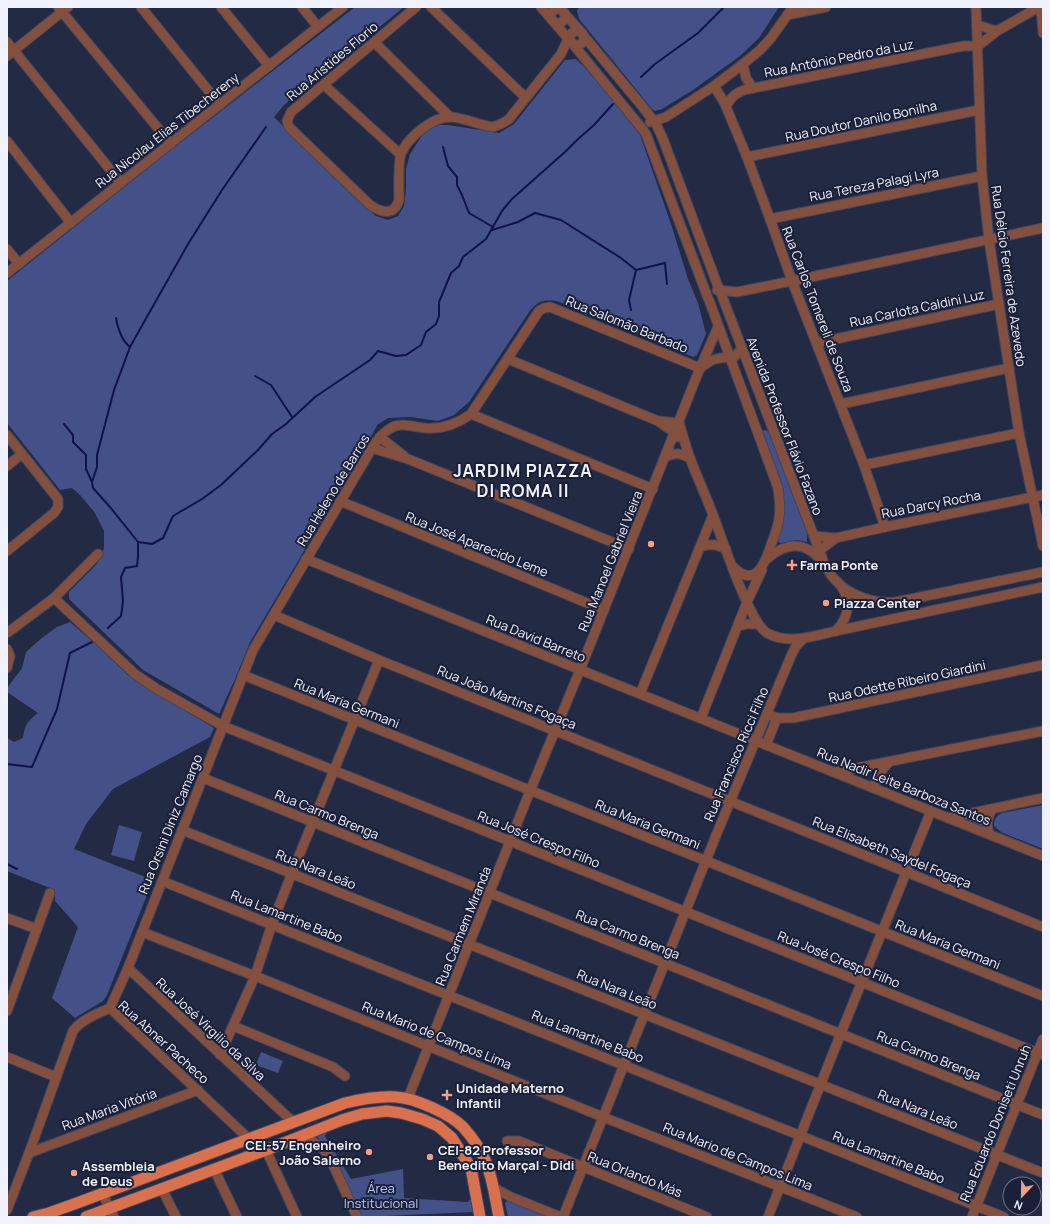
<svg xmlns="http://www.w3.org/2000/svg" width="1050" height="1224" viewBox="0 0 1050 1224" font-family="Manrope,'Noto Sans KR',sans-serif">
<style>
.green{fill:#445188}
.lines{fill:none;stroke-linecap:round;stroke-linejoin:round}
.stream{stroke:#10124c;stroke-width:2}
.minor-casing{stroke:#40465e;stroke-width:11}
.major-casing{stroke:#40465e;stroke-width:13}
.minor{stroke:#835040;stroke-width:9}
.major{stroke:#d9704e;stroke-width:11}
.poi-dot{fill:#f39f84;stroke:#1a2039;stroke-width:1.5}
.labels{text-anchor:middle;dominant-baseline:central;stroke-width:4;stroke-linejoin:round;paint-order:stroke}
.street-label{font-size:13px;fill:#f0f3fe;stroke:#1a2039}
.poi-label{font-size:13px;font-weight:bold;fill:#f0f3fe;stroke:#1a2039;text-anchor:start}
.park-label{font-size:13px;fill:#b6c6fe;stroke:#1a2039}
.district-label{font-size:17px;font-weight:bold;letter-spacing:1px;fill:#f0f3fe;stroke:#1a2039}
</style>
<rect width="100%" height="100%" fill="#232a44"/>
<g class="green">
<path d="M 355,7 L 404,7 L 285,104 L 274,117 L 365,207 L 376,216 L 388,220 L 398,216 L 404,206 L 406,189 L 406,169 L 410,154 L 423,134 L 436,125 L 448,125 L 499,133 L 514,124 L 565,60 L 576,59 L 595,78 L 640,135 L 672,227 L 688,279 L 698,303 L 706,334 L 697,355 L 693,357 L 557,301 C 542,300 539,300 529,312 L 469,402 L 454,415 L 438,421 L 410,417 L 388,418 L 377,425 L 368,443 L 250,642 L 235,679 L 219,714 L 143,670 L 69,599 L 69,592 L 97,564 L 104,549 L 104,531 L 95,513 L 80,495 L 72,488 L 60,490 L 7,423 L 7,281 L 158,160 Z"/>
<polygon points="579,7 779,7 759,38 740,56 693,90 662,109 655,111 652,109 584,25 579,19 577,11"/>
<polygon points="762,430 769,431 807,533 807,542 797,540 780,543 778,541 782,528 784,511 783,487"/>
<path d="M 70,622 L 101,649 L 128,675 L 141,684 L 214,728 L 210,737 L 113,789 L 86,824 L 74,849 L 153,880 L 107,995 L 103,1001 L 75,1018 L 52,998 L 78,927 L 55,901 L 55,890 L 7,871 L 7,738 L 14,742 L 23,738 C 25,724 27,722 38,713 L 7,692 L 7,688 L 22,668 L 26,652 L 43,637 L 57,627 Z"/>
<path d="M 1043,805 L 1043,849 L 1001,832 L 994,826 C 994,819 996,816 1002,813 Z"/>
<polygon points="984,816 982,823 983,827 968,820 967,818"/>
<polygon points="119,825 142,832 134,861 111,855"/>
<polygon points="261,1052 283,1061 278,1073 256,1065"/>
<polygon points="328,1130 325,1136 351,1179 403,1169 404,1198 468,1202 471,1198 474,1212 361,1217 332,1157 323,1143 316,1135"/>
<polygon points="508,1200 550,1217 508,1217 505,1203"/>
</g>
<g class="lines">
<g class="stream">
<polyline points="641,77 655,64 698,33 724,7"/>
<polyline points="443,147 448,166 457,177 457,185 462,195 469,213 493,227"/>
<polyline points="492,230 518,222 535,213 561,220 621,258 636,270 629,300 631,310"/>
<polyline points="636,270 665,263 667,284"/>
<path d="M 116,318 C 118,329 121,340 130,347"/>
<polyline points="255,376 271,385 292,417"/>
<polyline points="64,424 73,435 73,442 86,455 86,469 92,482 93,488 110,507 138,542"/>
<polyline points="92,482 97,467 97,455 114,390 130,347 188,244 222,190 266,127"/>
<polyline points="108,628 121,616 123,601 121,577 125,568 137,566 138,557 138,542 152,544 163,538 173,516 202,499 221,485 258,450 272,434 286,424 315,397 370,360 378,351 396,356 406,355 421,345 426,332 436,324 439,316 439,302 451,273 459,266 463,257 486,239 502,211 512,199 566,151 577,140 594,125 613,104"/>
<polyline points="7,764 32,767 57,709 70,653 92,642"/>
<polyline points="7,864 17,869"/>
</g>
<g class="minor-casing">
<g id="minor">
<polyline points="58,7 171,144"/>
<polyline points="141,7 220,105"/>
<polyline points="221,7 269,66"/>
<polyline points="302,7 318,27"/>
<path d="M 416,7 L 291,112 L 287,121 L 289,127 L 370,205 C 382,213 394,216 399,200 C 399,190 398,160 401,154 C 407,138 433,116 451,117 C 465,118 479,125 493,127 C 499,125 504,123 509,119 L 561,54 L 570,35"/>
<polyline points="431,7 526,98"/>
<polyline points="541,7 552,20"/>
<polyline points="976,7 982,176 989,240 1019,433 1043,546"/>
<polyline points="1041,7 1043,33"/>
<circle cx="558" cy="16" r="7"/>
<polyline points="564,13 582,33"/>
<polyline points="787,15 826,7"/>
<polyline points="553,21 570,41"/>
<polyline points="977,25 997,31"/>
<circle cx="577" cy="38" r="7"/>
<polyline points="583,35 642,106 656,124"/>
<polyline points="7,42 121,183"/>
<polyline points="374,42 450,117"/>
<polyline points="572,43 644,131"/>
<polyline points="7,56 68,7"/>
<polyline points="743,64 746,78 753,88"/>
<polyline points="324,85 400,154"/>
<polyline points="714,86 724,102 747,157 770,219 792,281 864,465 885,527"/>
<path d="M 726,106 C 731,98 735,93 744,90 L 963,46 L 978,46 L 997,31 L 1039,7"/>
<polyline points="650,122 666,117 714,86 743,64 760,50 771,38 793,7"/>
<polyline points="657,126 663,139 720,292"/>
<polyline points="646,134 708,298"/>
<polyline points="7,141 71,223"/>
<polyline points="747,157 979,110"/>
<polyline points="770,219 982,176"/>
<polyline points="7,249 19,264"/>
<polyline points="7,273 343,7"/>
<polyline points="717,290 737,292 792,281 1043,228"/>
<polyline points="722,296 823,560"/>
<path d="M 709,300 L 778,488 C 779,498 781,508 779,518 C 778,528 774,536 771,545 C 765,564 755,589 733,567"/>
<polyline points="817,343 999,304"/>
<polyline points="508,359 658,421 675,433 678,437"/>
<polyline points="700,368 712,360 720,358 734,357 741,350 741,346"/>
<polyline points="841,404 1009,368"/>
<polyline points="471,414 653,489"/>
<path d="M 658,421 L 679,423 C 683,435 686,447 690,458 C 697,477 706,496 713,515 C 722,538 749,622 767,633 C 788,645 814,636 836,631 L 1043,587"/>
<polyline points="7,435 58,499 58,507 54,513 7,551"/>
<polyline points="380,437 404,456"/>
<polyline points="372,448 408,459 629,549"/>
<path d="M 665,457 C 676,452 679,453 690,458"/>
<polyline points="864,465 1019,433"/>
<polyline points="7,466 22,454"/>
<polyline points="340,501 604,610"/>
<polyline points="814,536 836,538 885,527 1043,495"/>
<path d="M 700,547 C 709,543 717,544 726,549"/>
<polyline points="819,551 836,538"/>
<path d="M 768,558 C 789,540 808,542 825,565 C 827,568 829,572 831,575 C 834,579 838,582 841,586 C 852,602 848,618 836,631"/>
<polyline points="306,559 766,745 1043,856"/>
<path d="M 841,586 C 858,598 876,604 896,602 L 1043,572"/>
<polyline points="54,598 135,674 157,689 223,726 1043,1055"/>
<polyline points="274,615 379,660 1043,927"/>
<polyline points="738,626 747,624 758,624"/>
<polyline points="7,633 54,598 98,554"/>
<polyline points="7,649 10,656 7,668"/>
<polyline points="243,675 1043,996"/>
<polyline points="640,694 713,515"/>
<polyline points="767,714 777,718 793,718 1043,665"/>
<polyline points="701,718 747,602 762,570"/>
<polyline points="766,745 777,718"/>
<polyline points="836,772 1043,731"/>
<polyline points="203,778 1043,1115"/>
<path d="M 874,788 C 875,778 882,770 889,762"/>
<polyline points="948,818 1043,798"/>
<polyline points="182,830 1043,1173"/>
<path d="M 989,834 C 986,825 987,817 992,809"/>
<polyline points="162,881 1004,1217"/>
<polyline points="7,918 37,929"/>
<polyline points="142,932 255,976 603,1117 857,1217"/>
<polyline points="128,968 278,1108 290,1119 298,1121"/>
<path d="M 110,1008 L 128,968 L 253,650 L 372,448 C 377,440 383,432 391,428 C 401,422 414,427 424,428 C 442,430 457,424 471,414 L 539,311 L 544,308 L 550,307 L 700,368"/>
<polyline points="7,1011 50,893"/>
<polyline points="233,1026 333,1067 345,1076"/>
<polyline points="220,1055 255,976 272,924 292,873 379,660"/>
<polyline points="7,1057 56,1077"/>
<polyline points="408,1098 530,791 580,670 700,368 718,327"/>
<path d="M 299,1137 C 312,1139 321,1145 329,1156 L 357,1217"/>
<polyline points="507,1141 519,1141 707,1217"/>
<polyline points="266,1150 297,1217"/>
<polyline points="29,1153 198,1090"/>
<polyline points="214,1169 237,1217"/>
<polyline points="494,1188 511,1197 561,1217"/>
<polyline points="162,1189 176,1217"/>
<polyline points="102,1193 114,1217"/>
<path d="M 7,1210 L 29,1153 L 73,1031 C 82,1019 97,1014 110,1008 L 249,1139"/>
<polyline points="563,1217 717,833 791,656 796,646 803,639"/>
<polyline points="768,1217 841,1033 931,811"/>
<polyline points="972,1217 1043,1039"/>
</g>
</g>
<g class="major-casing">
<g id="major">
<path d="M 33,1217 L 49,1213 L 77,1203 L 345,1103 C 362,1099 379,1096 396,1097 C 415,1098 450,1114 463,1127 C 472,1137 480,1148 485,1160 C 493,1178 495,1198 499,1217"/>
<polyline points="86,1217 266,1150 342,1120 362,1114 387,1111 401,1113 422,1119 438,1126 452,1138 471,1168 480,1217"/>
</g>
</g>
<use href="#minor" class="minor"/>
<use href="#major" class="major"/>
</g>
<g class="poi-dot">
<circle cx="651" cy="544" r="4"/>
<path d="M790 559h4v4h4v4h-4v4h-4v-4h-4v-4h4z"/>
<circle cx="826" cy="603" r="4"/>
<path d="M445 1089h4v4h4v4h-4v4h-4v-4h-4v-4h4z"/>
<circle cx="369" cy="1152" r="4"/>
<circle cx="430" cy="1157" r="4"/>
<circle cx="74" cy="1173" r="4"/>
</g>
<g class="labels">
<g class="street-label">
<text transform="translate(839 58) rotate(-11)">Rua Antônio Pedro da Luz</text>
<text transform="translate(332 61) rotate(-40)">Rua Aristides Florio</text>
<text transform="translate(861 121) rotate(-12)">Rua Doutor Danilo Bonilha</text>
<text transform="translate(167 130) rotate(-38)">Rua Nicolau Elias Tibechereny</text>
<text transform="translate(874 184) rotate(-11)">Rua Tereza Palagi Lyra</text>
<text transform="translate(1009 276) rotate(82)">Rua Délcio Ferreira de Azevedo</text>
<text transform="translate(917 308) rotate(-12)">Rua Carlota Caldini Luz</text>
<text transform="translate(818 309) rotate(69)">Rua Carlos Tomereli de Souza</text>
<text transform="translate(627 324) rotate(22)">Rua Salomão Barbado</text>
<text transform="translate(785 426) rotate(69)">Avenida Professor Flávio Fazano</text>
<text transform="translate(333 490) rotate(-59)">Rua Heleno de Barros</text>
<text transform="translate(931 504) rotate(-11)">Rua Darcy Rocha</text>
<text transform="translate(477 544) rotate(22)">Rua José Aparecido Leme</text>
<text transform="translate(610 561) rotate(-68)">Rua Manoel Gabriel Vieira</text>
<text transform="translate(536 638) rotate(22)">Rua David Barreto</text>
<text transform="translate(907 681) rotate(-12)">Rua Odette Ribeiro Giardini</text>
<text transform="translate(507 697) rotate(22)">Rua João Martins Fogaça</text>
<text transform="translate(347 703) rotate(22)">Rua Maria Germani</text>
<text transform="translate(736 754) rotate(-67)">Rua Francisco Ricci Filho</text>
<text transform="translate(904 786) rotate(22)">Rua Nadir Leite Barboza Santos</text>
<text transform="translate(327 814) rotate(22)">Rua Carmo Brenga</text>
<text transform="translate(170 824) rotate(-68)">Rua Orsini Diniz Camargo</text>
<text transform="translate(648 824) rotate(22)">Rua Maria Germani</text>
<text transform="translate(539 839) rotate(22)">Rua José Crespo Filho</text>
<text transform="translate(892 852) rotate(22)">Rua Elisabeth Saydel Fogaça</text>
<text transform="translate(316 869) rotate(22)">Rua Nara Leão</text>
<text transform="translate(287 916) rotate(22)">Rua Lamartine Babo</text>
<text transform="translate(463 926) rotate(-68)">Rua Carmem Miranda</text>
<text transform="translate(628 934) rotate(22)">Rua Carmo Brenga</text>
<text transform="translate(948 944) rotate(22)">Rua Maria Germani</text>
<text transform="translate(839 959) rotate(22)">Rua José Crespo Filho</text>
<text transform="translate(617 989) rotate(22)">Rua Nara Leão</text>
<text transform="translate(211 1029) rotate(43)">Rua José Virgilio da Silva</text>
<text transform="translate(437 1035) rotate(22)">Rua Mario de Campos Lima</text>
<text transform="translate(588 1036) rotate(22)">Rua Lamartine Babo</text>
<text transform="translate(164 1042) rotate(42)">Rua Abner Pacheco</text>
<text transform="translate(929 1055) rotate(22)">Rua Carmo Brenga</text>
<text transform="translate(109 1109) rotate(-20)">Rua Maria Vitória</text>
<text transform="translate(918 1109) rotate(22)">Rua Nara Leão</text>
<text transform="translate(995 1123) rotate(-68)">Rua Eduardo Doniseti Unruh</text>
<text transform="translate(738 1156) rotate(22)">Rua Mario de Campos Lima</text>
<text transform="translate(889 1157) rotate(22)">Rua Lamartine Babo</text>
<text transform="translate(635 1174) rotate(22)">Rua Orlando Más</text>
</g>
<g class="poi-label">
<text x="659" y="544">ㅤ</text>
<text x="800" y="565">Farma Ponte</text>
<text x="834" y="603">Piazza Center</text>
<text x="456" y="1088">Unidade Materno<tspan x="456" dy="15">Infantil</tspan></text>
<text x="361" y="1145" text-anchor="end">CEI-57 Engenheiro<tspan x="361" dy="15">João Salerno</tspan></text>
<text x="438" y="1150">CEI-82 Professor<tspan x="438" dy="15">Benedito Marçal - Didi</tspan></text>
<text x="82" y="1166">Assembleia<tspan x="82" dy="15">de Deus</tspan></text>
</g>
<g class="park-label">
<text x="381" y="1188">Área<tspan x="381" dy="15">Institucional</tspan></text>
</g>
<g class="district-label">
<text x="523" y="470">JARDIM PIAZZA<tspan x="523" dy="20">DI ROMA II</tspan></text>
</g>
</g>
<rect width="1050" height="1224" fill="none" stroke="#f0f3fe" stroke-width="16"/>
<g transform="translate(1022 1196) rotate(202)"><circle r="19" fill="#1a2039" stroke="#707488"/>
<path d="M0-3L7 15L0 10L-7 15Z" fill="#f39f84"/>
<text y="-6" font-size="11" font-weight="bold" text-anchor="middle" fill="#f0f3fe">N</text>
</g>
</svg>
